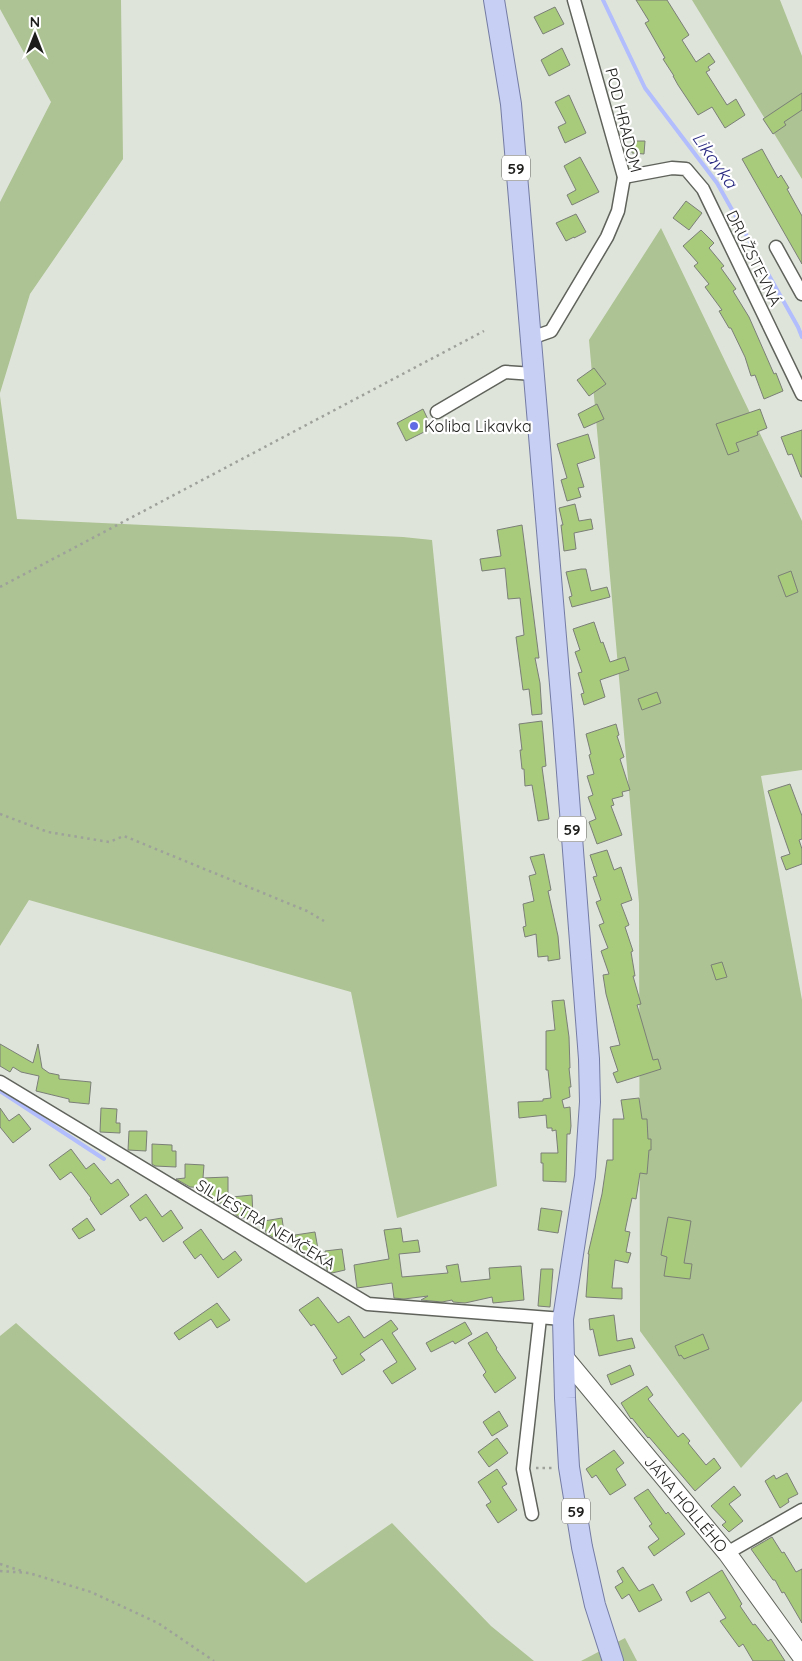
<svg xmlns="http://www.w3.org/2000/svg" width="802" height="1661" viewBox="0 0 802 1661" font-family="Quicksand,sans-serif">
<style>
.green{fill:#adc393}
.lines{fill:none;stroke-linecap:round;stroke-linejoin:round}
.stream{stroke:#b1bdfc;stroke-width:4}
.building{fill:#a8cb7b;stroke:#7b7f77}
.street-casing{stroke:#5f635b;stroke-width:15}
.secondary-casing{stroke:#5f635b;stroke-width:20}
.primary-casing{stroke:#747ca4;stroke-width:22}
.path{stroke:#9da19a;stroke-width:2.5;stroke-dasharray:2.5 4;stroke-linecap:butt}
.street{stroke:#fff;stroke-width:12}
.secondary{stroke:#fff;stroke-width:18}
.primary{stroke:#c8cff5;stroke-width:20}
.poi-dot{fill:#616be4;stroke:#fff;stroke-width:2}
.labels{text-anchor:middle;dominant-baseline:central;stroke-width:4.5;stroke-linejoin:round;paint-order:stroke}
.shield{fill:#fff;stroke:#61625f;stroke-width:1}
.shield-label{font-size:15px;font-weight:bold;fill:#1d1e1b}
.street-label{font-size:16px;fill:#1d1e1b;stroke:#fff}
.poi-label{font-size:16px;fill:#1d1e1b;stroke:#fff;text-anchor:start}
.water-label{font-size:18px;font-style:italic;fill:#2b2b83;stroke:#fff}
</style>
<rect width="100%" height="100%" fill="#dfe4db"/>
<g class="green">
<polygon points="0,0 121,0 123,159 30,294 0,393 0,202 51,102 0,9"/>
<polygon points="692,0 780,0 802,56 802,179"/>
<polygon points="661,228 802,521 802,770 761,776 802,1000 802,1401 741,1468 640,1331 639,903 589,340"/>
<polygon points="0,396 17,519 403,537 432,540 497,1186 397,1218 351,992 29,900 0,946"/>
<polygon points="16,1323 306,1583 392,1523 491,1626 534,1661 0,1661 0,1336"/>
<polygon points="625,1638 637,1661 581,1661"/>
</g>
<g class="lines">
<g class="stream">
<polyline points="603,0 645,88 717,183 798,327 802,337"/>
<polyline points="0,1091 104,1159"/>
</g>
</g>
<g class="building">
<polygon points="636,0 667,0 689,35 682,40 696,62 709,53 715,62 708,67 710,70 706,72 727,105 736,99 745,115 725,128 712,107 698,115 678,85 673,76 674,76 663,59 665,58 645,23 649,21"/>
<polygon points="555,7 564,24 543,34 534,17"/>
<polygon points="562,48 570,65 549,76 541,60"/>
<polygon points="802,93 802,110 784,122 786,125 773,134 763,119"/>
<polygon points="569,95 586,133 565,143 558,127 566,123 555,102"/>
<polygon points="632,141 645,141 644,154 632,153"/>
<polygon points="762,149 778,178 781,175 789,188 787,189 802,216 802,264 742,159"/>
<polygon points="580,157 599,192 572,205 567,195 576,190 564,166"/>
<polygon points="686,201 702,213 689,230 673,218"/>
<polygon points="576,214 586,232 574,238 574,237 566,241 556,223"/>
<polygon points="701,230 714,243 709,248 724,266 721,268 736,289 733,291 749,317 774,374 776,373 783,391 764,399 755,375 751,376 745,357 731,328 729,328 719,311 722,310 705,287 709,284 694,266 698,263 683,246"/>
<polygon points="594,368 606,384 589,396 577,380"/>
<polygon points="597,404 604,419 584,428 578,414"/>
<polygon points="423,409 432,428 406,441 397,423"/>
<polygon points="760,409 767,428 757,432 758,435 736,443 739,451 728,455 716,424"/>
<polygon points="802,430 802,477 801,477 792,454 788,455 781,437"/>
<polygon points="588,434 595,458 577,464 584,487 578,488 581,497 567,501 561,480 567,478 557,444"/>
<polygon points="575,504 579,521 591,519 593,529 574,533 576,549 564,551 561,525 563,525 559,508"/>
<polygon points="522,525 539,658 535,658 540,683 542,714 532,715 529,689 523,690 516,637 524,635 520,598 508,599 505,568 482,571 480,559 501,556 497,530"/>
<polygon points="581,569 586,569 591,591 607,587 610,597 572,607 569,597 572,596 566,572"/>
<polygon points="791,571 798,592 786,597 778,576"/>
<polygon points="594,622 601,643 603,642 610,662 625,657 629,670 600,680 605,697 584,705 581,694 584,693 578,673 582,672 575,652 580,650 573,629"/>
<polygon points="657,692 661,703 642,710 638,699"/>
<polygon points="542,721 546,766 542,767 549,819 538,821 532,785 525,786 524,769 522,769 520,750 522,750 519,724"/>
<polygon points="616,724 619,735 617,736 624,757 620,759 630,790 622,792 623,796 612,799 614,805 611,806 622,835 597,844 589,822 596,819 588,797 593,795 587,776 594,774 589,755 591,754 586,734"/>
<polygon points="790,784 802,816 802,839 799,840 802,849 802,864 786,870 781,857 790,854 768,791"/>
<polygon points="607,850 614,870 621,867 632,900 621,904 629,925 625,927 633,951 631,952 635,976 633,976 641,1004 637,1005 653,1060 658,1059 661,1069 617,1083 613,1073 618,1071 610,1047 620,1045 606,994 603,975 609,974 601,951 608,948 599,925 604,923 596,902 601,900 593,877 597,876 590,855"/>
<polygon points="544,854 551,890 548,891 558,936 560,959 548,961 548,956 538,957 536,934 525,937 523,927 526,926 523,904 534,901 529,876 536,874 530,857"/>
<polygon points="722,962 727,977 716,980 711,965"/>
<polygon points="564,1000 569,1037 570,1068 569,1068 571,1087 569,1087 570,1097 562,1100 564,1108 570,1107 571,1126 570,1134 567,1134 566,1182 543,1181 543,1163 541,1163 541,1153 558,1153 556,1130 552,1131 552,1128 547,1128 546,1115 519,1118 518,1102 543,1101 543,1099 551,1098 548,1070 546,1070 546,1031 555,1030 552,1001"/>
<polygon points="0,1044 33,1063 38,1044 42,1068 49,1073 59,1075 59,1079 91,1082 89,1104 69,1102 69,1099 36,1091 39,1076 21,1072 13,1067 10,1072 0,1066"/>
<polygon points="639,1098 642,1119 647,1119 648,1139 651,1139 651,1150 649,1150 647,1174 640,1173 636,1199 632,1198 625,1231 630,1232 626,1252 631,1253 628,1263 615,1260 612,1288 622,1288 622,1299 586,1297 589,1254 588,1254 602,1194 607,1160 613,1160 613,1119 624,1119 621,1100"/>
<polygon points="0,1108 9,1121 19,1114 31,1129 13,1143 0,1127"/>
<polygon points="101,1108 117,1109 116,1123 120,1123 120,1133 100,1132"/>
<polygon points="129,1131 147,1131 146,1151 128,1150"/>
<polygon points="152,1144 172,1145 172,1151 176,1151 176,1167 155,1166 152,1164"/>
<polygon points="71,1149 86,1169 94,1163 111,1184 118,1179 129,1195 101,1215 90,1199 91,1198 71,1172 60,1180 49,1165"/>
<polygon points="185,1164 204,1165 203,1178 228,1177 228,1203 217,1203 211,1200 211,1188 190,1187 176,1179 185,1178"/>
<polygon points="146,1194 162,1217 171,1210 183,1228 163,1242 146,1217 140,1221 130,1206"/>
<polygon points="252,1195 253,1217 241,1218 233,1213 232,1197"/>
<polygon points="541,1208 562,1211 558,1233 538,1230"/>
<polygon points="668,1217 691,1221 684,1263 692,1264 690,1279 664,1276 667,1257 661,1255"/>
<polygon points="87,1218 95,1230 79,1239 72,1229"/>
<polygon points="282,1218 285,1240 279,1241 266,1233 264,1221"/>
<polygon points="401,1228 403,1242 418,1240 420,1252 399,1254 402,1277 448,1273 446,1266 458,1264 461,1282 490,1279 489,1268 521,1266 524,1300 493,1303 492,1297 465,1303 453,1302 452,1300 442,1302 421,1300 428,1296 404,1299 394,1298 392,1283 357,1288 354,1265 389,1259 384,1230"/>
<polygon points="201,1229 223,1260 235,1251 242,1260 218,1278 201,1254 195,1259 183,1242"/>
<polygon points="315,1232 319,1255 306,1257 297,1252 295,1235"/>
<polygon points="342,1249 345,1270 332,1273 327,1270 325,1251"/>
<polygon points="541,1269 553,1269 550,1307 538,1306"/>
<polygon points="318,1297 338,1323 349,1316 364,1338 391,1320 398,1329 392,1333 416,1369 392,1384 383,1371 397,1362 382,1339 360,1354 365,1360 342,1375 333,1360 337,1358 314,1324 311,1326 299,1310"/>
<polygon points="217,1303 230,1320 217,1328 211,1319 179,1340 174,1333"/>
<polygon points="614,1315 617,1341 632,1338 635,1348 599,1356 593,1329 590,1330 589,1319"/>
<polygon points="465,1322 472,1334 455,1344 453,1341 431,1352 426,1343"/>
<polygon points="487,1332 497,1348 496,1349 516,1378 495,1393 483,1375 486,1372 468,1343"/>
<polygon points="703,1334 709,1349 684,1359 681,1355 679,1356 675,1346"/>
<polygon points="630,1365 634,1375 611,1385 607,1375"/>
<polygon points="647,1386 653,1395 648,1399 678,1437 683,1433 690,1441 688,1443 706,1465 714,1458 721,1468 695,1491 649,1437 648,1438 632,1418 631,1419 621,1403"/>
<polygon points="499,1411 508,1426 492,1436 483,1422"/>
<polygon points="497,1438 508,1453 489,1467 478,1452"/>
<polygon points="614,1450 624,1463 616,1469 626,1485 610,1495 596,1475 592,1478 586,1469"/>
<polygon points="497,1469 507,1484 502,1487 517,1510 498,1523 486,1505 491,1502 478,1482"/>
<polygon points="787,1473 798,1494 788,1499 789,1502 780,1508 765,1481 774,1475 776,1479"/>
<polygon points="734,1486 741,1495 729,1504 743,1521 729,1532 722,1525 726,1522 711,1506"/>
<polygon points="648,1489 666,1514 668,1512 685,1534 654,1556 648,1547 659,1539 649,1526 652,1524 634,1498"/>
<polygon points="772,1537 782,1553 784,1552 796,1572 802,1569 802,1623 784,1592 782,1593 775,1580 773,1580 751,1549"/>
<polygon points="623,1567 639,1591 653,1584 662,1600 639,1612 629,1594 622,1599 615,1587 623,1582 617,1571"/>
<polygon points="722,1570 742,1604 740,1606 753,1625 755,1624 768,1641 771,1639 785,1661 753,1661 743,1644 739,1647 720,1621 726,1618 709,1592 691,1602 686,1592"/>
</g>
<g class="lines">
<g class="street-casing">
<g id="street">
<polyline points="624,177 672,168 686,169 703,189 802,394"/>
<polyline points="776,247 802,294"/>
<polyline points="531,338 551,331 607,237 618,211 624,177 574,0"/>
<polyline points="437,412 505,372 534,374"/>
<polyline points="0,1082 368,1304 563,1319"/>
<polyline points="532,1514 523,1469 540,1318"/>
<polyline points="727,1553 802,1510"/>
</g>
</g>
<g class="secondary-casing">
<g id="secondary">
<path id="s1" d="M 564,1357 L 727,1553 L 802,1657"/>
</g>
</g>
<g class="primary-casing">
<polyline id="primary" points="494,0 511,104 563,720 589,1059 590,1102 585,1176 563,1319 565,1398 569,1467 582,1547 595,1605 613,1661"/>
</g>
<g class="path">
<polyline points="0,587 484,331"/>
<polyline points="0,814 48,832 109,842 124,836 307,911 324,921"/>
<polyline points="536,1468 553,1468"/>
<polyline points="0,1564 22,1571"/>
<polyline points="0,1571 29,1573 91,1592 158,1623 214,1661"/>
</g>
<use href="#street" class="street"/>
<use href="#secondary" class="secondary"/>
<use href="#primary" class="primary"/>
</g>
<circle class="poi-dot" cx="414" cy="426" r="5"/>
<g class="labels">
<g class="shield">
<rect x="502" y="155.5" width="28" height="25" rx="4"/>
<rect x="558" y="816.5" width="28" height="25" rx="4"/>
<rect x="562" y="1498.5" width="28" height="25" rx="4"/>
</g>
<g class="shield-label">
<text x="516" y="168">59</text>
<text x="572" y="829">59</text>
<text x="576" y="1511">59</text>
</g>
<g class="street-label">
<text transform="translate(624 120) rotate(76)">POD HRADOM</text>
<text transform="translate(754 258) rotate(64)">DRUŽSTEVNÁ</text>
<text transform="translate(266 1224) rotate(31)">SILVESTRA NEMČEKA</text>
<text stroke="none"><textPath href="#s1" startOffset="191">JÁNA HOLLÉHO</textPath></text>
</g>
<g class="poi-label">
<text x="424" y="426">Koliba Likavka</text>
</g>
<g class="water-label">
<text transform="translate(715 160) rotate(55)">Likavka</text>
</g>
</g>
<g transform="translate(35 35)" stroke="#ffffff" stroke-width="4" paint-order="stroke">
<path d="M0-4L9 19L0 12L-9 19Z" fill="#1d1e1b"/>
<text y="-8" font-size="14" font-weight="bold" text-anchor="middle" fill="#1d1e1b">N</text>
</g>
</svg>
